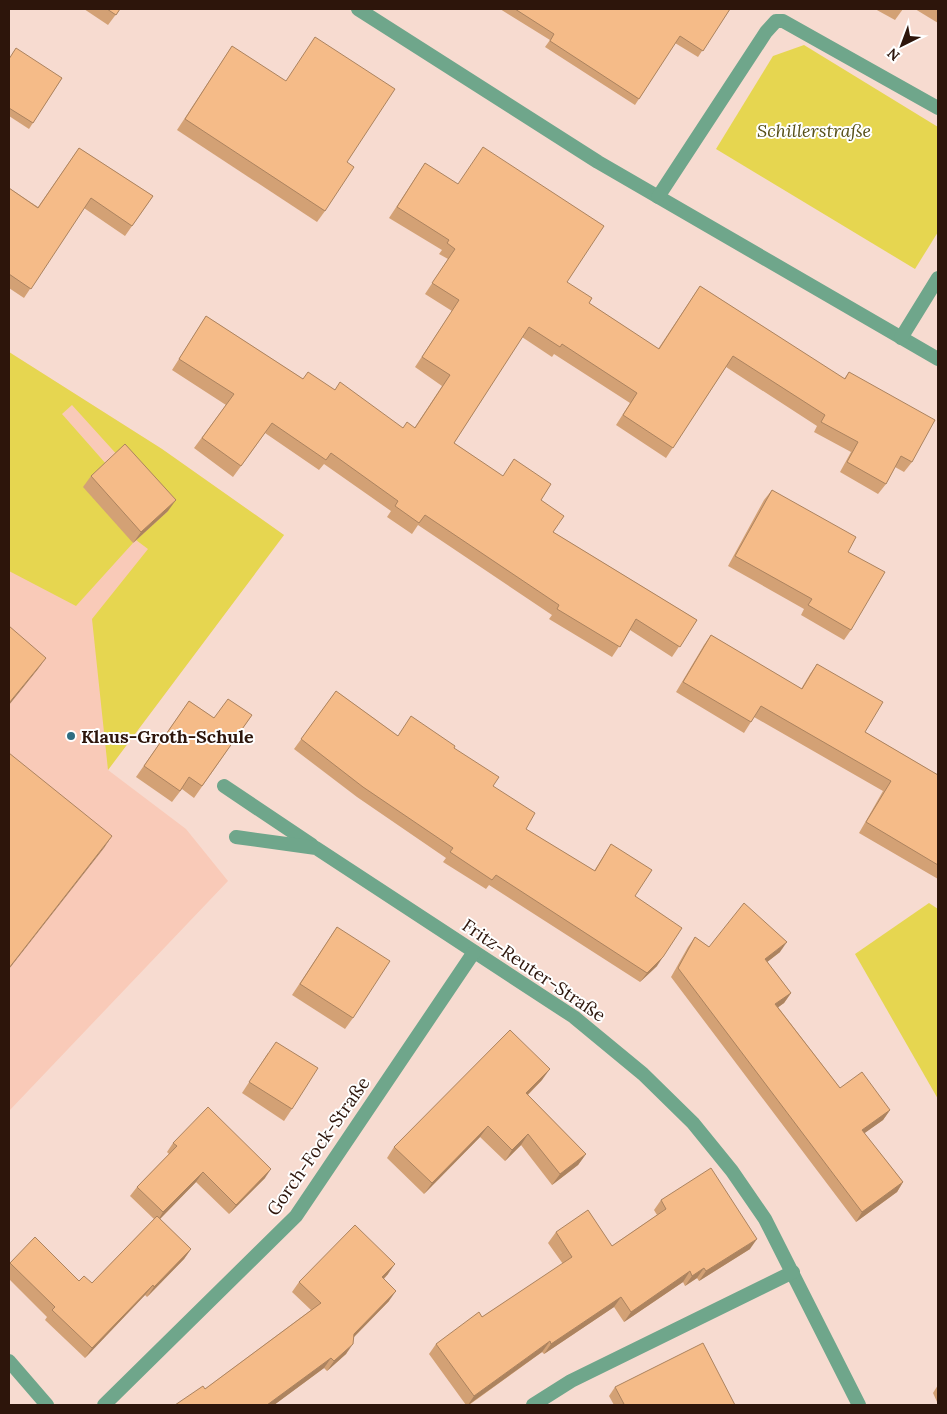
<svg xmlns="http://www.w3.org/2000/svg" width="947" height="1414" viewBox="0 0 947 1414" font-family="Lora,serif">
<style>
.built{fill:#f9cab8}
.green{fill:#e6d650}
.lines{fill:none;stroke-linecap:round;stroke-linejoin:round}
.minor{stroke:#6fa68b;stroke-width:14}
.wall{fill:#d3a175}
.shaded-wall{fill:#ac835f}
.building{fill:#f5bb88;stroke:#ac835f}
.poi-dot{fill:#2e6d82;stroke:#fff;stroke-width:2}
.labels{text-anchor:middle;dominant-baseline:central;stroke-width:4;stroke-linejoin:round;paint-order:stroke}
.park-label{font-size:18px;font-style:italic;fill:#575018;stroke:#fff}
.poi-label{font-size:18px;font-weight:bold;fill:#2d150b;stroke:#fff;text-anchor:start}
.street-label{font-size:18px;fill:#2d150b;stroke:#fff}
</style>
<rect width="100%" height="100%" fill="#f7dbd0"/>
<polygon class="built" points="9,352 162,449 284,535 108,770 186,829 228,881 9,1111"/>
<g class="green">
<polygon points="804,45 938,127 938,232 915,269 716,149 773,56"/>
<polygon points="9,352 162,449 284,535 108,770 92,619 148,549 136,540 168,511 72,405 62,414 107,465 133,543 76,606 9,571"/>
<polygon points="929,903 938,909 938,1099 855,954"/>
</g>
<g class="lines">
<g class="minor">
<polyline points="358,9 598,162 938,359"/>
<polyline points="658,197 766,32 776,21 783,21 938,108"/>
<polyline points="901,338 938,278"/>
<polyline points="224,786 312,845"/>
<polyline points="236,837 316,848 574,1017 643,1074 693,1123 732,1171 765,1219 859,1405"/>
<polyline points="9,1361 47,1405"/>
<polyline points="104,1405 296,1216 474,952"/>
<polyline points="533,1405 571,1381 793,1272"/>
</g>
</g>
<g class="wall">
<polygon points="84,9 120,9 108,25"/>
<polygon points="500,9 730,9 698,57 675,43 635,105 545,47 550,40"/>
<polygon points="875,9 903,9 895,20"/>
<polygon points="915,9 938,9 938,23"/>
<polygon points="232,46 347,162 325,211 317,222 177,130"/>
<polygon points="9,59 62,78 29,129 9,116"/>
<polygon points="79,148 153,196 125,236 84,208 24,298 9,288 9,188 38,207"/>
<polygon points="425,163 567,282 589,303 658,349 700,286 844,379 849,372 912,462 904,472 895,467 886,484 878,494 840,472 851,452 814,432 817,426 726,367 666,458 616,425 630,403 554,354 552,357 522,337 454,443 502,476 541,500 553,532 697,620 672,657 630,630 612,657 549,619 552,615 418,525 412,534 387,517 391,511 324,464 319,470 265,433 233,477 194,448 226,405 172,370 206,316 303,379 335,390 403,428 415,427 442,386 415,367 452,311 425,294 448,259 439,254 442,250 389,218"/>
<polygon points="91,476 168,511 133,543 83,487"/>
<polygon points="772,490 848,552 851,630 844,640 801,615 804,609 728,566 764,500"/>
<polygon points="711,635 801,689 810,674 817,664 865,732 938,775 938,879 859,833 883,791 754,717 744,733 676,692 704,645"/>
<polygon points="336,691 398,736 454,748 493,786 526,829 594,871 611,844 635,896 657,966 640,982 489,885 486,889 443,862 446,858 357,797 294,749"/>
<polygon points="189,701 214,718 252,715 194,798 182,789 172,802 136,777"/>
<polygon points="337,927 353,1018 345,1029 292,995"/>
<polygon points="695,937 709,947 780,952 767,962 791,993 784,1003 778,1007 840,1088 890,1110 883,1120 864,1133 903,1182 897,1192 856,1222 671,977 688,947"/>
<polygon points="268,1053 292,1109 284,1121 242,1093"/>
<polygon points="542,1080 528,1095 586,1154 578,1165 552,1185 521,1145 505,1161 480,1137 424,1194 387,1158 394,1147"/>
<polygon points="173,1143 265,1178 229,1214 196,1182 160,1219 191,1249 184,1259 147,1297 145,1295 85,1358 45,1320 47,1317 9,1279 9,1264 10,1263 79,1281 92,1283 154,1219 130,1196 137,1187 169,1154 167,1152"/>
<polygon points="661,1200 750,1249 699,1281 697,1278 685,1286 683,1282 624,1322 614,1307 544,1354 542,1352 469,1405 466,1405 429,1354 436,1344 482,1317 563,1264 548,1243 556,1232 612,1246 657,1215 654,1210"/>
<polygon points="388,1274 384,1279 389,1301 354,1337 346,1354 327,1371 324,1368 274,1405 175,1405 205,1389 311,1310 292,1292 299,1282"/>
<polygon points="938,1385 938,1404 933,1393"/>
<polygon points="615,1387 735,1405 614,1405 609,1396"/>
</g>
<g class="shaded-wall">
<polygon points="176,500 168,511 133,543 141,532"/>
<polygon points="46,658 38,669 9,705 9,703"/>
<polygon points="112,836 104,848 9,969 9,968"/>
<polygon points="787,942 780,952 758,969 765,959"/>
<polygon points="663,957 657,966 640,982 647,973"/>
<polygon points="791,993 784,1003 769,1014 775,1004"/>
<polygon points="550,1069 542,1080 518,1104 526,1093"/>
<polygon points="890,1110 883,1120 855,1140 862,1130"/>
<polygon points="488,1126 480,1137 424,1194 432,1183"/>
<polygon points="528,1134 521,1145 505,1161 512,1150"/>
<polygon points="586,1154 578,1165 552,1185 560,1174"/>
<polygon points="271,1169 265,1178 229,1214 236,1205"/>
<polygon points="203,1172 196,1182 157,1222 163,1212"/>
<polygon points="903,1182 897,1192 856,1222 862,1212"/>
<polygon points="757,1239 750,1249 699,1281 706,1271"/>
<polygon points="191,1249 184,1259 147,1297 154,1287"/>
<polygon points="395,1264 388,1274 375,1287 382,1277"/>
<polygon points="704,1268 697,1278 685,1286 692,1276"/>
<polygon points="690,1271 683,1282 624,1322 631,1312"/>
<polygon points="153,1285 145,1295 85,1358 92,1348"/>
<polygon points="396,1291 389,1301 347,1344 354,1334"/>
<polygon points="621,1297 614,1307 544,1354 551,1344"/>
<polygon points="550,1341 542,1352 468,1405 474,1396"/>
<polygon points="353,1344 346,1354 327,1371 334,1361"/>
<polygon points="331,1358 324,1368 274,1405 267,1405"/>
</g>
<g class="building">
<polygon points="107,9 120,9 116,15"/>
<polygon points="515,9 730,9 703,51 680,36 639,99 550,41 554,34"/>
<polygon points="315,37 395,89 347,162 354,167 325,211 185,119 232,46 286,81"/>
<polygon points="16,48 62,78 33,123 9,108 9,59"/>
<polygon points="483,147 604,226 567,282 592,298 589,303 659,349 700,286 845,379 849,372 935,420 912,462 901,456 886,484 847,462 858,442 821,422 825,415 733,356 673,448 623,415 637,393 562,344 560,347 529,327 454,443 503,476 514,459 551,484 541,500 564,516 553,532 697,620 680,647 636,619 620,647 557,609 559,605 425,515 419,523 395,506 398,501 331,453 326,460 272,423 241,466 202,438 234,394 179,359 206,316 303,379 308,372 335,390 340,382 403,428 407,422 415,428 450,375 422,357 459,300 432,283 455,249 447,243 449,240 397,207 425,163 458,184"/>
<polygon points="79,148 153,196 132,226 91,198 31,289 9,274 9,188 38,208"/>
<polygon points="125,444 176,500 141,532 91,476"/>
<polygon points="772,490 856,537 848,552 885,572 851,630 808,605 812,599 735,556"/>
<polygon points="9,626 46,658 9,703"/>
<polygon points="711,635 802,689 817,664 883,702 865,732 938,775 938,865 866,822 891,781 761,706 751,722 683,682"/>
<polygon points="336,691 398,736 411,716 455,746 454,748 499,777 493,786 535,813 526,829 595,871 611,844 652,870 635,896 682,928 663,957 647,973 496,875 492,880 450,852 453,848 363,787 301,739"/>
<polygon points="228,699 252,715 202,786 189,777 180,791 144,766 189,701 214,718"/>
<polygon points="9,753 112,836 9,968"/>
<polygon points="744,903 787,942 765,959 791,993 775,1004 840,1088 862,1072 890,1110 862,1130 903,1182 862,1212 678,968 695,937 709,947"/>
<polygon points="337,927 390,961 353,1018 300,984"/>
<polygon points="510,1030 550,1069 526,1093 586,1154 560,1174 528,1134 512,1150 488,1126 432,1183 394,1147"/>
<polygon points="276,1042 318,1068 292,1109 249,1082"/>
<polygon points="208,1107 271,1169 236,1205 203,1172 163,1212 137,1187 177,1146 173,1143"/>
<polygon points="711,1168 757,1239 706,1271 704,1268 692,1276 690,1271 631,1312 621,1297 551,1344 550,1341 474,1396 436,1344 479,1312 482,1317 572,1257 556,1232 588,1210 612,1246 666,1209 661,1200"/>
<polygon points="157,1216 191,1249 154,1287 153,1285 92,1348 52,1310 55,1307 10,1263 35,1237 79,1281 84,1276 92,1283"/>
<polygon points="355,1225 395,1264 382,1277 396,1291 354,1334 353,1344 334,1361 331,1358 267,1405 175,1405 203,1386 205,1389 321,1303 299,1282"/>
<polygon points="703,1343 735,1405 620,1405 624,1404 615,1387"/>
</g>
<circle class="poi-dot" cx="71" cy="736" r="5"/>
<g class="labels">
<g class="park-label">
<text x="814" y="130">Schillerstraße</text>
</g>
<g class="poi-label">
<text x="81" y="736">Klaus-Groth-Schule</text>
</g>
<g class="street-label">
<text transform="translate(534 970) rotate(34)">Fritz-Reuter-Straße</text>
<text transform="translate(318 1146) rotate(-55)">Gorch-Fock-Straße</text>
</g>
</g>
<rect width="947" height="1414" fill="none" stroke="#2d150b" stroke-width="20"/>
<g transform="translate(902 45) rotate(222)" stroke="#ffffff" stroke-width="4" paint-order="stroke">
<path d="M0-4L9 19L0 12L-9 19Z" fill="#2d150b"/>
<text y="-8" font-size="14" font-weight="bold" text-anchor="middle" fill="#2d150b">N</text>
</g>
</svg>
